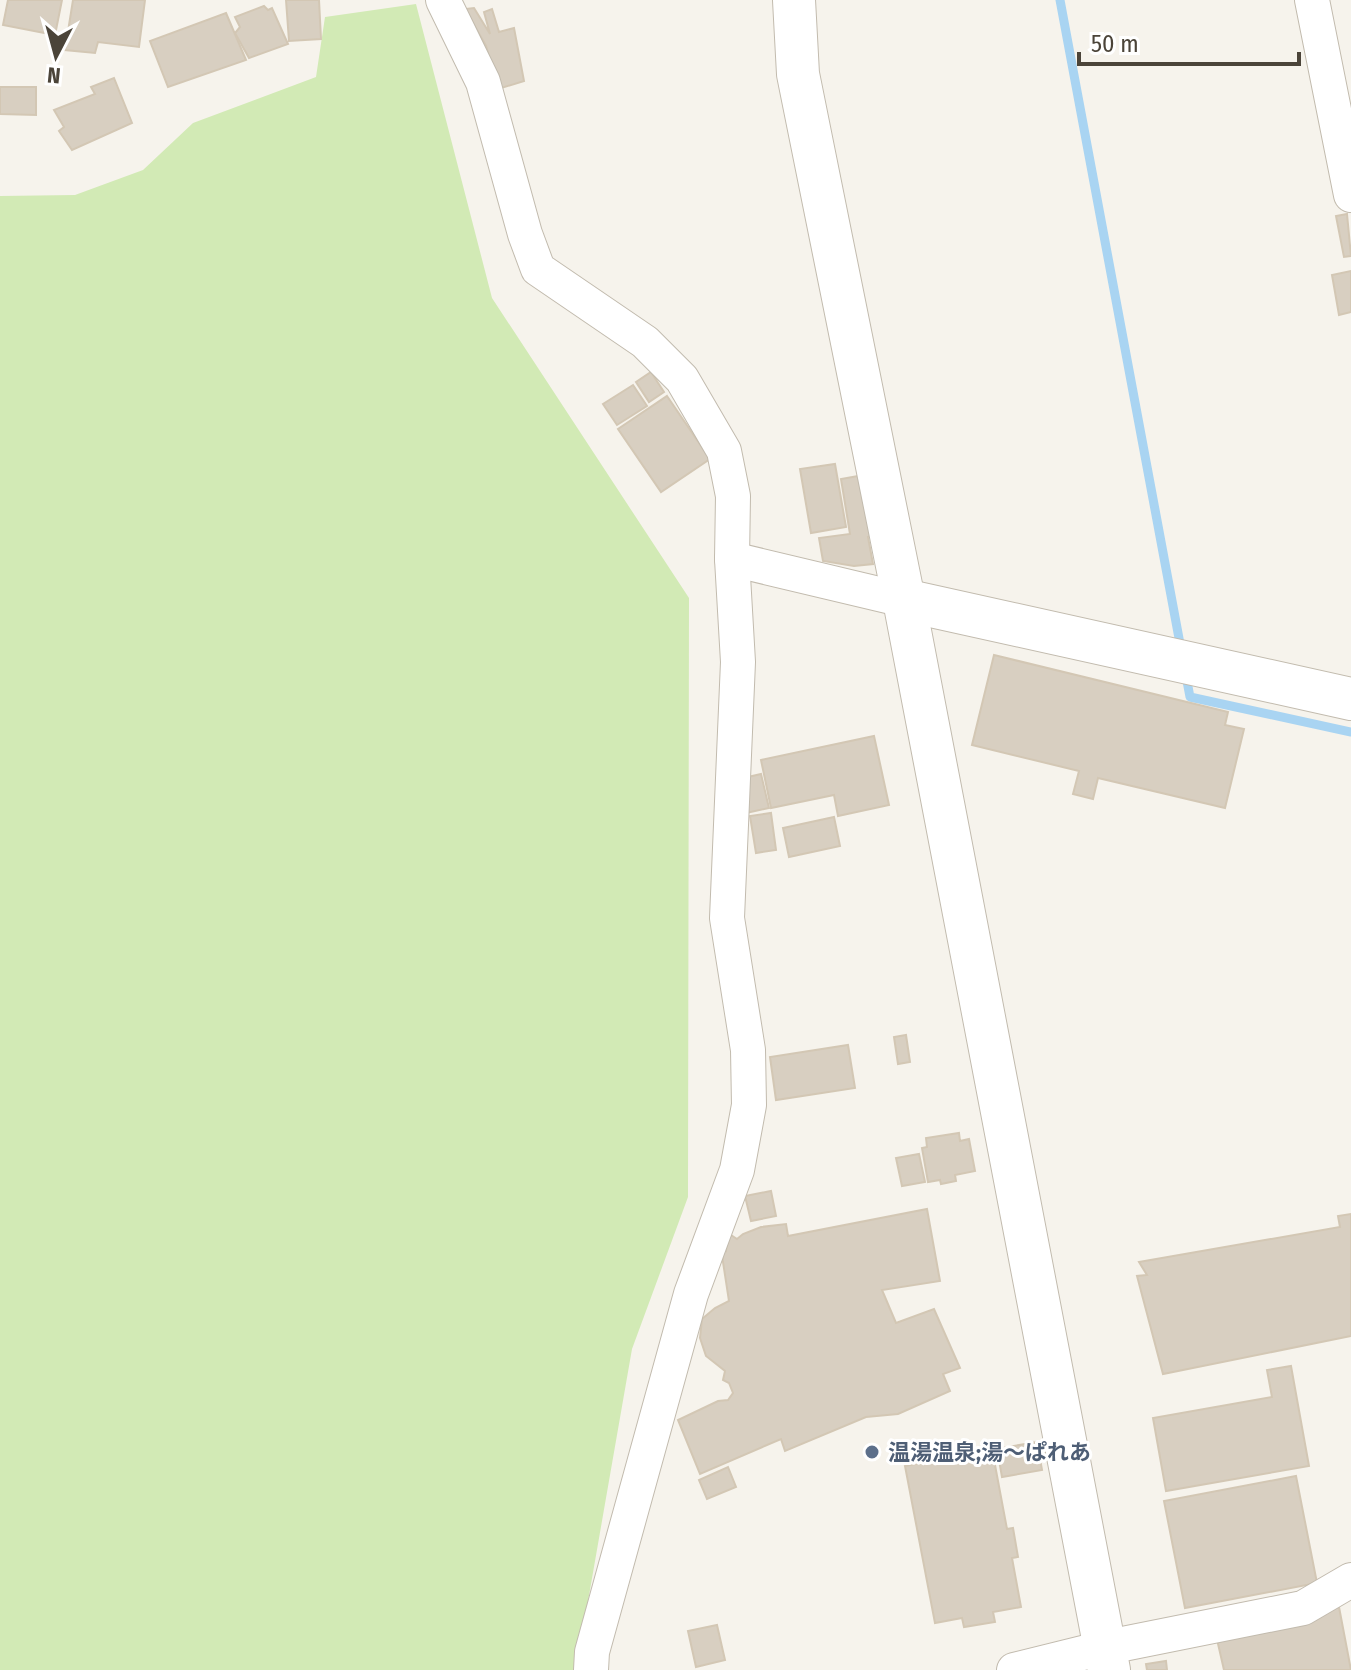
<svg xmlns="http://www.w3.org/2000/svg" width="1351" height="1670" viewBox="0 0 1351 1670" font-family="'Fira Sans Condensed','Noto Sans JP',sans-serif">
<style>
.green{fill:#d2eab5}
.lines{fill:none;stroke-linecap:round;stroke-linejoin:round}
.stream{stroke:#a9d4f2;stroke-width:9}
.building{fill:#d8cfc1;stroke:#d3c7b4;stroke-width:2}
.minor-casing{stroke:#c2bbae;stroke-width:36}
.tertiary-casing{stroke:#c2bbae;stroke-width:44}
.minor{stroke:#fff;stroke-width:34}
.tertiary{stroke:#fff;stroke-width:42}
.service-dot{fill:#5c6f8a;stroke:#fff;stroke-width:3}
.labels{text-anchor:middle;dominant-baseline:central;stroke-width:6;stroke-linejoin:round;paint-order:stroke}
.service-label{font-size:22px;font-weight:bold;fill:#4e5e75;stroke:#fff;text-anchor:start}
</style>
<rect width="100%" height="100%" fill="#f6f3ec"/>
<polygon class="green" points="416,4 492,298 689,598 688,1197 632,1349 576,1670 0,1670 0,196 75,195 143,170 193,123 316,77 325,17"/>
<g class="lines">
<g class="stream">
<polyline points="1060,0 1181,649"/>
<polyline points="1186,676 1190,697 1351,732"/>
</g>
</g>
<g class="building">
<polygon points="8,0 62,0 55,35 3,25"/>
<polygon points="73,0 145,0 139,47 98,42 95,53 65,50"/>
<polygon points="286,0 319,0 321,39 289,41"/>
<polygon points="264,6 268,10 272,8 288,44 249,58 235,33 240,27 235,17"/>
<polygon points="474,8 490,34 484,12 492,9 499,32 514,28 524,81 498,89 486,46 465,9"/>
<polygon points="226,13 246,60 168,87 150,41"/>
<polygon points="114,78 132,123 72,150 59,131 64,127 54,110 95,94 91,87"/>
<polygon points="0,87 36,87 36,115 0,114"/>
<polygon points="1347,214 1351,256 1344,257 1336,216"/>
<polygon points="1351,271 1351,312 1339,315 1332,275"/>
<polygon points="651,372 664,392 649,402 636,382"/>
<polygon points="633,385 647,406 617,425 603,404"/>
<polygon points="667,396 710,459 661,492 618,429"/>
<polygon points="835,464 846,527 811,533 800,469"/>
<polygon points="864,475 876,535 868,537 873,564 854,566 823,561 819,538 850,534 841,479"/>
<polygon points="994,655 1228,712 1225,725 1244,729 1225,808 1098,778 1093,799 1073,794 1079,771 972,745"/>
<polygon points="874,736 889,805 838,816 834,795 771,808 761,760"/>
<polygon points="761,774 769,808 746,813 739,779"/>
<polygon points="771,813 776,850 756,853 750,816"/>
<polygon points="834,817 840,846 789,857 783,828"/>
<polygon points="906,1035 910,1062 898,1064 894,1037"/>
<polygon points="848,1045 855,1088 776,1100 770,1057"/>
<polygon points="959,1133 960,1141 969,1139 975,1171 955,1175 956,1181 941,1184 940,1180 928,1182 922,1148 927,1147 926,1138"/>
<polygon points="919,1154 925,1182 902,1186 896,1158"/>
<polygon points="771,1191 776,1216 751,1221 745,1196"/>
<polygon points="927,1209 940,1281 882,1290 896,1323 934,1309 960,1368 943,1374 950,1391 898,1414 866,1417 785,1451 781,1439 700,1474 678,1420 718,1401 728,1400 733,1393 729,1383 723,1380 725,1371 706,1356 700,1338 702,1319 715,1308 729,1301 721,1249 726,1251 727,1240 731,1235 737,1239 743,1234 761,1227 786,1224 788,1236"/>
<polygon points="1351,1214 1351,1336 1163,1374 1137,1276 1147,1275 1139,1262 1340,1227 1338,1216"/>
<polygon points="1291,1366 1309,1466 1166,1491 1153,1418 1272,1397 1267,1370"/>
<polygon points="1037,1442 1042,1470 1002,1477 999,1460 1004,1459 1002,1448"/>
<polygon points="992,1449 1007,1529 1013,1528 1018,1557 1012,1558 1021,1607 993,1612 995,1622 964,1627 962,1618 935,1623 905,1466"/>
<polygon points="728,1467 736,1487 707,1499 699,1480"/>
<polygon points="1296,1476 1317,1583 1185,1608 1164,1501"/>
<polygon points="1339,1607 1351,1670 1224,1670 1216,1635"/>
<polygon points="717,1625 725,1660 696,1667 688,1631"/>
<polygon points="1166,1661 1167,1670 1147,1670 1146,1664"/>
</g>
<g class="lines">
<g class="minor-casing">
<g id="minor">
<polyline points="443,0 483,82 525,234 538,269 645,342 682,379 724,451 733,496 732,559 738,662 727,918 748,1050 749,1105 737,1170 691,1294 592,1652 591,1670"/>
<polyline points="1312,0 1351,195"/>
<polyline points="732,559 904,600"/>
<polyline points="1014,1670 1103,1648 1303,1608 1351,1580"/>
</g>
</g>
<g class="tertiary-casing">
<g id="tertiary">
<polyline points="794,0 798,74 904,600 1109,1670"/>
<polyline points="904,600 1351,699"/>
</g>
</g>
<use href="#minor" class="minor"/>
<use href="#tertiary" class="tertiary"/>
</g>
<circle class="service-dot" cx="872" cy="1452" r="8"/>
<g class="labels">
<g class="service-label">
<text x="888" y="1452">温湯温泉;湯〜ぱれあ</text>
</g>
</g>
<g transform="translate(56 56) rotate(186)" stroke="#ffffff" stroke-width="6" paint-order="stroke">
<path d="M0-6L14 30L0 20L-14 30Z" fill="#4b4439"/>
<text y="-12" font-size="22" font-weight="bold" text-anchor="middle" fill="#4b4439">N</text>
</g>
<path d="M1079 52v12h220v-12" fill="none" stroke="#4b4439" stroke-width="4"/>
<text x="1091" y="52" font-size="24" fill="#4b4439" stroke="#ffffff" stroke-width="6" paint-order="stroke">50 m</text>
</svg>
